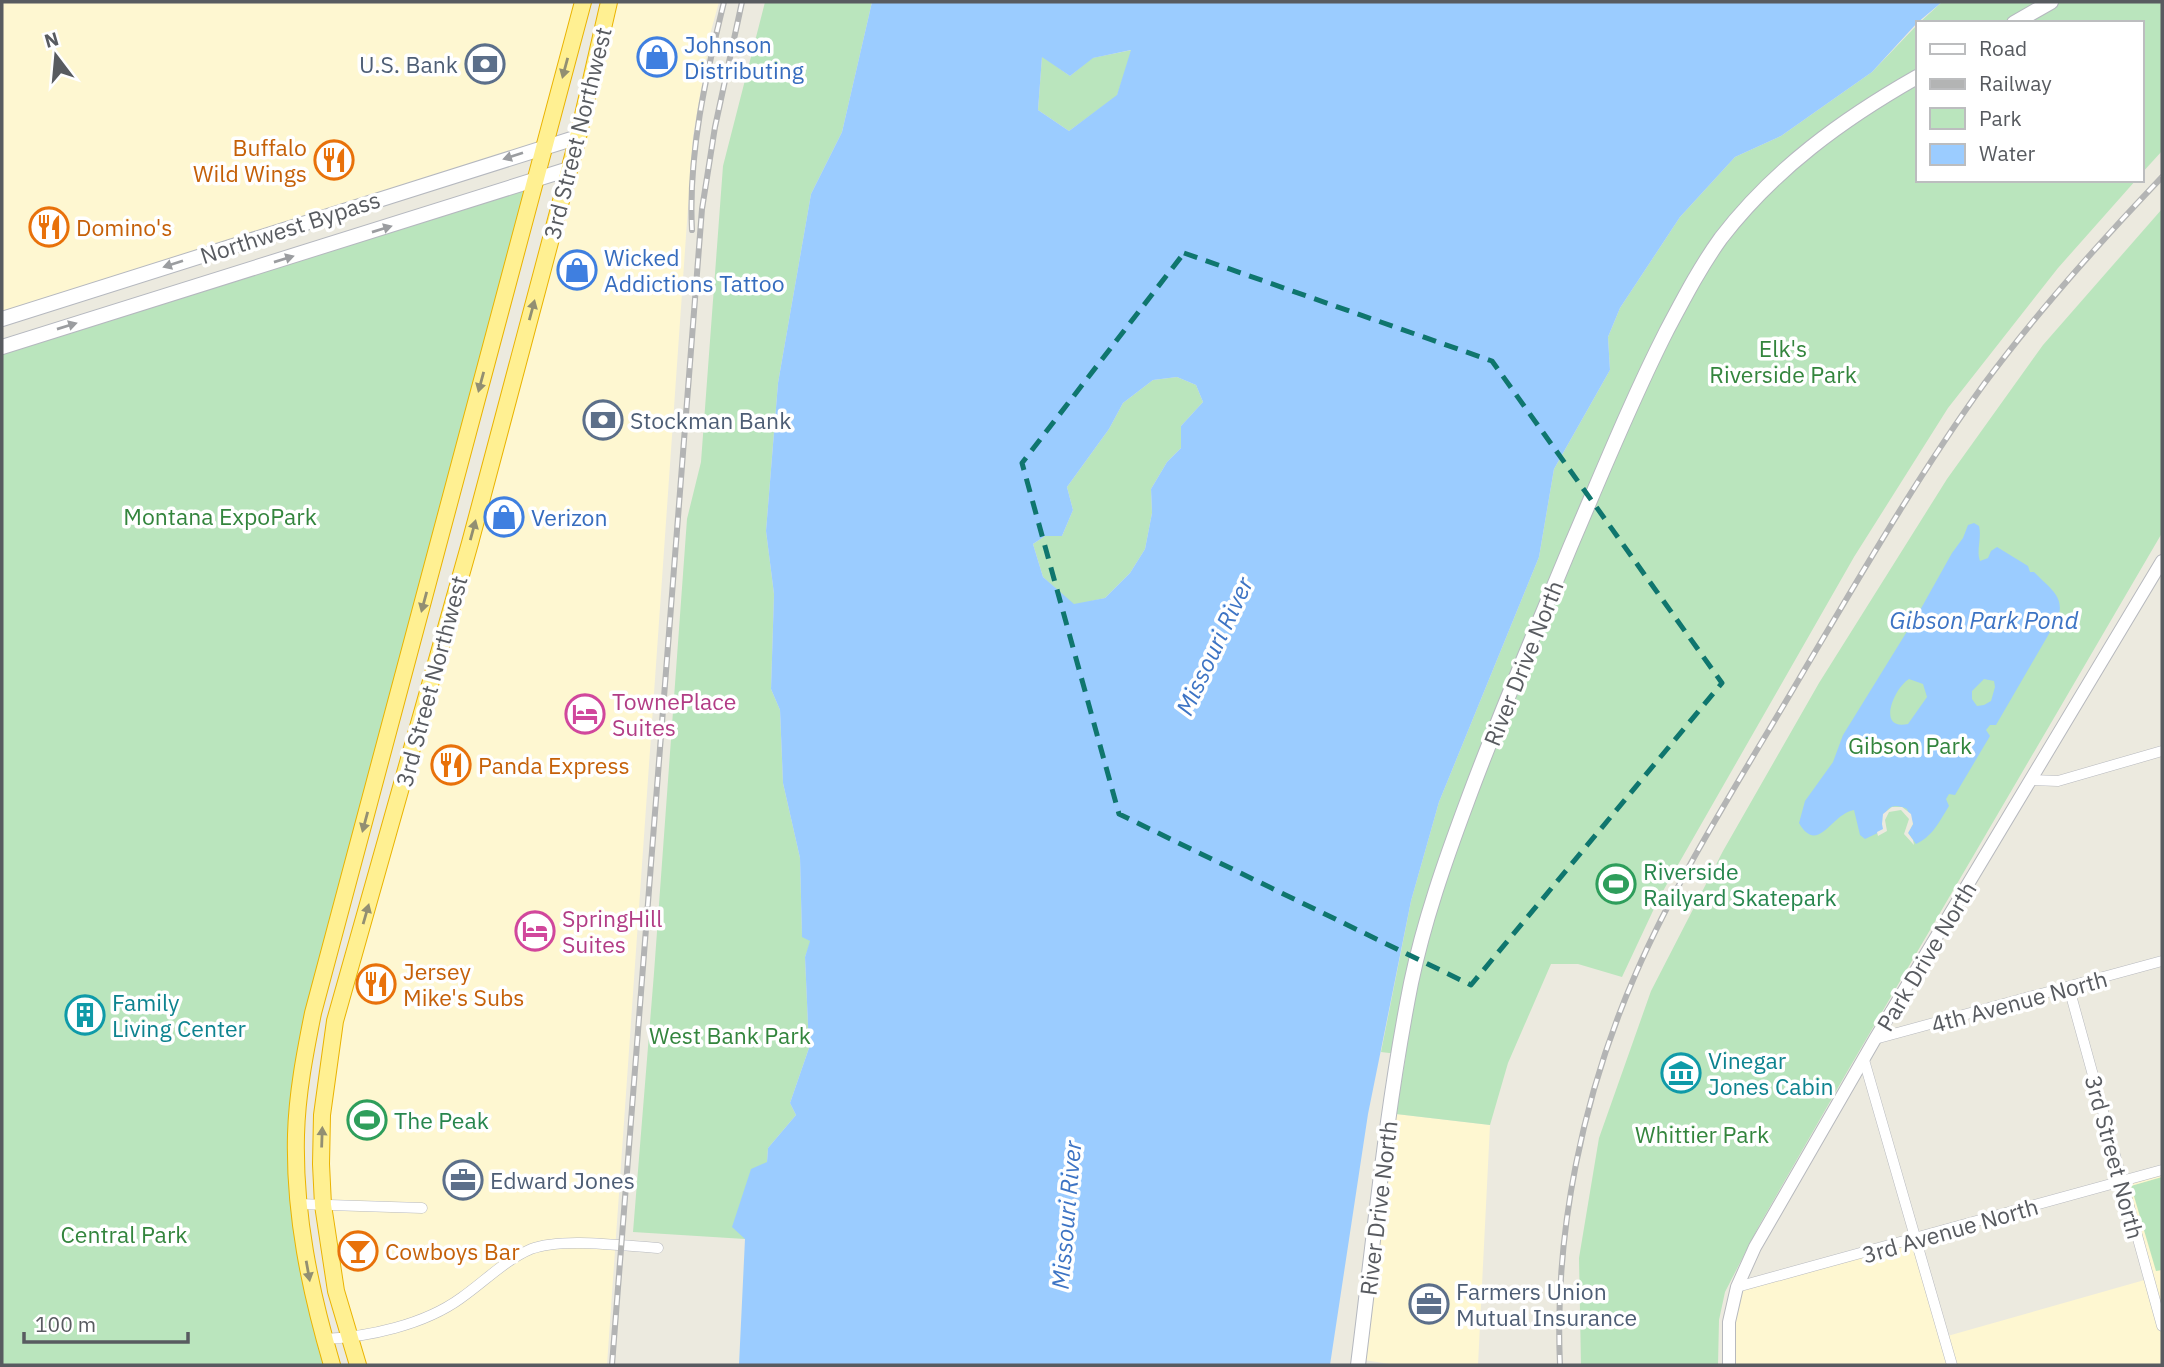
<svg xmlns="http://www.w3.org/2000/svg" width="2164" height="1367" viewBox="0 0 2164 1367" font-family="'IBM Plex Sans',sans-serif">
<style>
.commercial{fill:#fef7d1}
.green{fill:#bae5bd}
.water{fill:#9bccff;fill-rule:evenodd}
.pier{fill:#eceadf}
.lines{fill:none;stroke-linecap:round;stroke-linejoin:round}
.minor-casing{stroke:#b7b9be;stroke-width:11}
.tertiary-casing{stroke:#b7b9be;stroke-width:14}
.secondary-casing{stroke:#b5b8bf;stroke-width:16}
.trunk-casing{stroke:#eab300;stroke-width:18}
.minor{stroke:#fff;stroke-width:10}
.tertiary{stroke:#fff;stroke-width:12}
.secondary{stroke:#fff;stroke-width:14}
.trunk{stroke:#fff092;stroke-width:16}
.rail-casing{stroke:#b3b4b4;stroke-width:6}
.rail{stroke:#fff;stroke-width:3.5;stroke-dasharray:10;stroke-linecap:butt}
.oneway{fill:#928f72}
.oneway2{fill:#9b9da0}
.marked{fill:none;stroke:#0f766e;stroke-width:5;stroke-dasharray:14 9;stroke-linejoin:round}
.labels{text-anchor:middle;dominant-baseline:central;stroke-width:7;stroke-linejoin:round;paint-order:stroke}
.shop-label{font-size:23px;fill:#366cbe;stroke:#fff;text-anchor:start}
.service-label{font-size:23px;fill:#4e5e75;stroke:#fff;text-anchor:start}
.street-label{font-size:23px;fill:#585b60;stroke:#fff}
.food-label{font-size:23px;fill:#c56008;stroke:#fff;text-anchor:start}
.park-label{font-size:23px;fill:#33853d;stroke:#fff}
.hotel-label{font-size:23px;fill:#b23c85;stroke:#fff;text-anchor:start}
.leisure-label{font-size:23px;fill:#27864d;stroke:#fff;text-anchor:start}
.culture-label{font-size:23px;fill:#0d838f;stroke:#fff;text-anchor:start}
.water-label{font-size:24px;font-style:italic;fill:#3d74c4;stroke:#fff}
</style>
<rect width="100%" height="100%" fill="#eceadf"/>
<g class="commercial">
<polygon points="2,2 583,2 544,146 2,319"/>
<polygon points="611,2 719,2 711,31 693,136 607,1365 355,1365 323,1205 335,1021"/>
<polygon points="1396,1114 1490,1125 1478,1365 1396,1365 1364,1360"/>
<polygon points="2162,1170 2162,1365 1729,1365 1737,1287 1916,1239 1944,1337 2148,1279 2121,1182"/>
</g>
<g class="green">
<polygon points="765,2 872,2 842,132 811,194 778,383 766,531 774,594 771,689 780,710 783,783 800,858 802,936 811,941 805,957 809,1048 790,1103 796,1115 768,1148 767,1162 745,1239 633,1232 654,973 687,519 701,462 723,166"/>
<polygon points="1942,2 2162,2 2162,151 2141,174 2141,23 1919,23"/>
<polygon points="1917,25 1917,180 2136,180 2058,268 1948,408 1854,557 1659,898 1622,977 1578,964 1551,964 1508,1063 1490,1125 1396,1114 1406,1055 1381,1052 1411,901 1439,802 1539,557 1554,469 1610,370 1608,337 1620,308 1680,217 1735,157 1781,136 1872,72"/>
<polygon points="1132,50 1117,96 1069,131 1038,110 1042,56 1070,76 1092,58"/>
<polygon points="533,181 313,1013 298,1204 332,1365 2,1365 2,347"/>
<polygon points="2162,209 2162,533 1847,1072 1760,1224 1725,1292 1719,1320 1718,1365 1581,1365 1579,1258 1599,1138 1651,991 1723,851 1819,683 1947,479 2043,345"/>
<polygon points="1177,377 1196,385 1203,402 1181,426 1181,448 1167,462 1151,489 1152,513 1145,549 1130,573 1105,598 1074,605 1043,577 1033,544 1045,536 1062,536 1073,510 1067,487 1109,429 1123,403 1153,380"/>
<polygon points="2162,1177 2162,1270 2156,1271 2131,1186"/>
</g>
<g class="water">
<path d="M 872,2 L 1942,2 L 1917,23 L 1872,72 L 1781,136 L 1735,157 L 1680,217 L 1620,308 L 1608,337 L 1610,370 L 1554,469 L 1539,557 L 1439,802 L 1411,901 L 1368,1114 L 1330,1365 L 739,1365 L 745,1239 L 732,1227 L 751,1169 L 767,1162 L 768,1148 L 796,1115 L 790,1103 L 809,1048 L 805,957 L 810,941 L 802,937 L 800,858 L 783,783 L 780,710 L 771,689 L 774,594 L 766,531 L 778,383 L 811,194 L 842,132 ZM 1131,50 L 1117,95 L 1069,131 L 1038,110 L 1042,57 L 1070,76 L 1093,58 ZM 1177,377 L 1196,385 L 1203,402 L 1181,426 L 1181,448 L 1167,462 L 1151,489 L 1152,513 L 1145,549 L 1130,573 L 1105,598 L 1074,604 L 1043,577 L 1033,544 L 1045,536 L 1062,536 L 1073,510 L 1067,487 L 1109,429 L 1123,403 L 1153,380 Z"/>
<path d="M 1974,523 L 1979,526 C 1982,538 1976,550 1980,561 L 1988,558 L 1991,551 L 1997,547 L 2028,566 L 2030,572 L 2034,572 C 2049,588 2067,597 2057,620 L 1996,725 L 1990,725 L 1986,730 L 1990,736 L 1955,795 L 1949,794 L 1946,799 L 1949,806 C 1939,822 1933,836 1916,844 L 1908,833 L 1913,824 L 1907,809 C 1887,800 1883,813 1884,830 L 1865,839 L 1860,835 L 1854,810 C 1832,813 1818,856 1799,823 L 1805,801 L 1833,762 L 1843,735 L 1919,612 L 1952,553 L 1963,538 L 1968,525 ZM 1909,679 L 1923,684 L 1927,697 L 1908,724 C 1876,731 1894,688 1909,679 ZM 1984,679 L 1994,681 L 1995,687 L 1991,701 L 1984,705 L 1977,706 L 1972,699 L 1972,691 Z"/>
</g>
<polygon class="pier" points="1892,807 1902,807 1911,814 1913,824 1908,833 1913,840 1914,845 1904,834 1909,819 1901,810 1889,812 1885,820 1887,831 1878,836 1877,832 1883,829 1882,824 1883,814"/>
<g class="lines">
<g class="minor-casing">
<g id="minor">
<polyline points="2032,780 2058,781 2162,751"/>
<polyline points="2069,988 2162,1326"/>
<polyline points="1875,1039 2162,961"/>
<polyline points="1864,1060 1952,1365"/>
<polyline points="298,1204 422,1208"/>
<polyline points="1737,1287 2162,1170"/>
<path d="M 324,1339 C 368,1337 424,1325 461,1298 C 484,1282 505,1260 531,1249 C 561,1237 625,1246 658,1248"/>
</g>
</g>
<g class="tertiary-casing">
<polyline id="tertiary" points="1729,1365 1729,1322 1737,1287 1755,1247 1875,1039 2162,561"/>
</g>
<g class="secondary-casing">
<g id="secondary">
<polyline points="2014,23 2051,2"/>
<polyline points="2,319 578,137"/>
<polyline points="2,347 569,169"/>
<path d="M 1358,1365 C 1374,1238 1386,1109 1411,983 C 1424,921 1445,861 1467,802 C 1499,715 1536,630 1571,545 C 1602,473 1631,401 1666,332 C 1683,300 1700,267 1721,238 C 1774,169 1843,119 1917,77"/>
</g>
</g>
<g class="trunk-casing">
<g id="trunk">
<path d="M 332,1365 C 310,1290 294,1214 296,1135 C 297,1094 305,1053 313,1013 C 405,677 491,339 583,2"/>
<polyline points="358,1365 336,1291 323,1205 321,1164 322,1115 335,1021 470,543 578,137 609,2"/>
</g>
</g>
<use href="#minor" class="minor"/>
<use href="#tertiary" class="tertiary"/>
<use href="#secondary" class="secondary"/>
<use href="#trunk" class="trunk"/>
<g class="rail-casing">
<g id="rail">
<path d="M 692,230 C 688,154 706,75 724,2"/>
<polyline points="612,1365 702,209 715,127 742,2"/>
<path d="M 1560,1365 C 1554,1232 1583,1094 1636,973 C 1682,868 1745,772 1802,674 C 1860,576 1917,477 1984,384 C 2038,311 2099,243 2162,177"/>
</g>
</g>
<use href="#rail" class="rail"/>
</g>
<defs><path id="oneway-solid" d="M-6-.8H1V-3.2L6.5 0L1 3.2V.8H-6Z" transform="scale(1.75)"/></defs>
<g class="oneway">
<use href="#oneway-solid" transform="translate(565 68) rotate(105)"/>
<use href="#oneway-solid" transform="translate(532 310) rotate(-75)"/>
<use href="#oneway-solid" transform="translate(481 382) rotate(105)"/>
<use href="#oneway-solid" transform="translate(473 530) rotate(-75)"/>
<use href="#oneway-solid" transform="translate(424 602) rotate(105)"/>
<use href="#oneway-solid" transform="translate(365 822) rotate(105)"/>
<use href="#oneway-solid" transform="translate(366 914) rotate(-74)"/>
<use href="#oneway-solid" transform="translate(322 1137) rotate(-88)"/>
<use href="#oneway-solid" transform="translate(308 1271) rotate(80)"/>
</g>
<g class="oneway2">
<use href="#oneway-solid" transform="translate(513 156) rotate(162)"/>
<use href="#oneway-solid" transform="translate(382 229) rotate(-17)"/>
<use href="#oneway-solid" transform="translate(284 259) rotate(-17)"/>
<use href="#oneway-solid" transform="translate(173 264) rotate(162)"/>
<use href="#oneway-solid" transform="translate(67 326) rotate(-17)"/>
</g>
<path class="marked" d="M 1184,253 L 1492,361 L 1722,683 L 1471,985 L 1119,814 L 1022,463 Z"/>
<defs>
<g id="shop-ring" transform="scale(2.0125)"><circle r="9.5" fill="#fff" stroke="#3f7fe0" stroke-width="1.5"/><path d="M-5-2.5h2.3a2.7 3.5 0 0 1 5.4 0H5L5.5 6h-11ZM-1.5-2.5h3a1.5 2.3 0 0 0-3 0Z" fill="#3f7fe0"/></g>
<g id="bank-ring" transform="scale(2.0125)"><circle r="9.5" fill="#fff" stroke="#5c6f8a" stroke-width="1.5"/><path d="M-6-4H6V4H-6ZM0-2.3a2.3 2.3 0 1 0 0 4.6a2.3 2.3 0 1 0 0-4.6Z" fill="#5c6f8a"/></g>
<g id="restaurant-ring" transform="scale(2.0125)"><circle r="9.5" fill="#fff" stroke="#e8710a" stroke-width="1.5"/><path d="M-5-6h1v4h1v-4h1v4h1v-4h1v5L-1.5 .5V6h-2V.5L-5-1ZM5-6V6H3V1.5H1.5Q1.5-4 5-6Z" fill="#e8710a"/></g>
<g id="hotel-ring" transform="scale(2.0125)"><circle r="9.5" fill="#fff" stroke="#d1479c" stroke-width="1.5"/><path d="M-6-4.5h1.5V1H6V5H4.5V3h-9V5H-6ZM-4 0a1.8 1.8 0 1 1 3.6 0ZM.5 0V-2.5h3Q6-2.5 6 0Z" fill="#d1479c"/></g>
<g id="stadium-ring" transform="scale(2.0125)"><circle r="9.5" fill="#fff" stroke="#2e9e5b" stroke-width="1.5"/><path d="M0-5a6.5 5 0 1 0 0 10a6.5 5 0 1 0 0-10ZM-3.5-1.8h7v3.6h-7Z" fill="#2e9e5b"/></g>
<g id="building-ring" transform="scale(2.0125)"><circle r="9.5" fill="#fff" stroke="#0f9aa8" stroke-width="1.5"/><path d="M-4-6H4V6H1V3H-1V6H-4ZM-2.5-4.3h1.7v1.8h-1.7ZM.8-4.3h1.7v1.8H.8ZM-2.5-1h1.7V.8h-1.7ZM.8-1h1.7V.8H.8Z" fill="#0f9aa8"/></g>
<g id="museum-ring" transform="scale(2.0125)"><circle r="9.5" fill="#fff" stroke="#0f9aa8" stroke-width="1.5"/><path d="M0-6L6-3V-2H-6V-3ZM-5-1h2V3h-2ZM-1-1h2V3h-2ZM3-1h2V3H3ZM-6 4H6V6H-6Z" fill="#0f9aa8"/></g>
<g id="office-ring" transform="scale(2.0125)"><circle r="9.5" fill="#fff" stroke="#5c6f8a" stroke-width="1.5"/><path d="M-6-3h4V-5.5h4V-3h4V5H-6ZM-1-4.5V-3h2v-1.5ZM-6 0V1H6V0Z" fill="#5c6f8a"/></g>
<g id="bar-ring" transform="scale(2.0125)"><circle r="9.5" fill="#fff" stroke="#e8710a" stroke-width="1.5"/><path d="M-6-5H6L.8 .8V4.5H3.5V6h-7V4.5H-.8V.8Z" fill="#e8710a"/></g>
</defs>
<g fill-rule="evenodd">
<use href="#shop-ring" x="657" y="57"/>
<use href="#bank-ring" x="485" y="64"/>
<use href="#restaurant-ring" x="334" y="160"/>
<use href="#restaurant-ring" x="49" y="227"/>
<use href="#shop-ring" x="577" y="270"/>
<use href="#bank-ring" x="603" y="420"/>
<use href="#shop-ring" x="504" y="517"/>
<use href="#hotel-ring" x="585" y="714"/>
<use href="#restaurant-ring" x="451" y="765"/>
<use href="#stadium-ring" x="1616" y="884"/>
<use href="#hotel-ring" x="535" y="931"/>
<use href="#restaurant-ring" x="376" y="984"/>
<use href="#building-ring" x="85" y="1015"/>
<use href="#museum-ring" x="1681" y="1073"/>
<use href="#stadium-ring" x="367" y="1120"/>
<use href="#office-ring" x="463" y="1180"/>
<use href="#bar-ring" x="358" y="1251"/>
<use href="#office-ring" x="1429" y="1304"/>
</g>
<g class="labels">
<g class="shop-label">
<text x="684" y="44">Johnson<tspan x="684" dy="26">Distributing</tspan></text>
<text x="604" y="257">Wicked<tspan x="604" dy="26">Addictions Tattoo</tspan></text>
<text x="531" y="517">Verizon</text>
</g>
<g class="service-label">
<text x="458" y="64" text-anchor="end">U.S. Bank</text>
<text x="630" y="420">Stockman Bank</text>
<text x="490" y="1180">Edward Jones</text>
<text x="1456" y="1291">Farmers Union<tspan x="1456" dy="26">Mutual Insurance</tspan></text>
</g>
<g class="street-label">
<text transform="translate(577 133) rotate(-76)">3rd Street Northwest</text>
<text transform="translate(290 227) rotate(-18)">Northwest Bypass</text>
<text transform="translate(1523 663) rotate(-68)">River Drive North</text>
<text transform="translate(431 681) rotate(-75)">3rd Street Northwest</text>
<text transform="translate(1926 956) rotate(-59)">Park Drive North</text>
<text transform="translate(2019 1001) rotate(-15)">4th Avenue North</text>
<text transform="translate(2115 1157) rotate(75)">3rd Street North</text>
<text transform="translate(1378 1208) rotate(-83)">River Drive North</text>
<text transform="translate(1950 1230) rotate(-16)">3rd Avenue North</text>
</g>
<g class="food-label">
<text x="307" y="147" text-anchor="end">Buffalo<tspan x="307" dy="26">Wild Wings</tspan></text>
<text x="76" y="227">Domino's</text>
<text x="478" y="765">Panda Express</text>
<text x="403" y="971">Jersey<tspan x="403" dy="26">Mike's Subs</tspan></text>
<text x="385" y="1251">Cowboys Bar</text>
</g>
<g class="park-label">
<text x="1783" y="348">Elk's<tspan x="1783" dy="26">Riverside Park</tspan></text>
<text x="220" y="516">Montana ExpoPark</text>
<text x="1910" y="745">Gibson Park</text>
<text x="730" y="1035">West Bank Park</text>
<text x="1702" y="1134">Whittier Park</text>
<text x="124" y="1234">Central Park</text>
</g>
<g class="hotel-label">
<text x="612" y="701">TownePlace<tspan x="612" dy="26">Suites</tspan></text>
<text x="562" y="918">SpringHill<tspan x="562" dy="26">Suites</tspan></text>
</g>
<g class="leisure-label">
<text x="1643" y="871">Riverside<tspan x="1643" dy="26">Railyard Skatepark</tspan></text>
<text x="394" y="1120">The Peak</text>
</g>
<g class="culture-label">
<text x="112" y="1002">Family<tspan x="112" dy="26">Living Center</tspan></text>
<text x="1708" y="1060">Vinegar<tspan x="1708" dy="26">Jones Cabin</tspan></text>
</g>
<g class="water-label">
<text x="1984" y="620">Gibson Park Pond</text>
<text transform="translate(1214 646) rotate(-65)">Missouri River</text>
<text transform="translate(1066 1215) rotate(-85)">Missouri River</text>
</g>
</g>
<rect width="2164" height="1367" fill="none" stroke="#585b60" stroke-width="7"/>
<rect x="1916" y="21" width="228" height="161" fill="#ffffff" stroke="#bcbdbf" stroke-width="2"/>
<rect x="1930" y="44" width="35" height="10" fill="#ffffff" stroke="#bcbdbf" stroke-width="2"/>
<text x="1979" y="56" font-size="21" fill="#585b60">Road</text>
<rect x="1930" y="79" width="35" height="10" fill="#b3b4b4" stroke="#bcbdbf" stroke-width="2"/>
<text x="1979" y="91" font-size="21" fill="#585b60">Railway</text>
<rect x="1930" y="108" width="35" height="21" fill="#bae5bd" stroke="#bcbdbf" stroke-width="2"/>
<text x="1979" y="126" font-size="21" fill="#585b60">Park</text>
<rect x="1930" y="144" width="35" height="21" fill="#9bccff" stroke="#bcbdbf" stroke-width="2"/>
<text x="1979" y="161" font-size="21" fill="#585b60">Water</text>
<g transform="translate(56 56) rotate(344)" stroke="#ffffff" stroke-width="5" paint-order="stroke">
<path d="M0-5L12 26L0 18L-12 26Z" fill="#585b60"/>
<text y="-10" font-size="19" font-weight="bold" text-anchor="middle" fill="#585b60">N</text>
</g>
<path d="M24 1332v10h164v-10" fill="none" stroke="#585b60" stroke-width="3.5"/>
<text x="35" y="1332" font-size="21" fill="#585b60" stroke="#ffffff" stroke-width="5" paint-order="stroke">100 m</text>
</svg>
